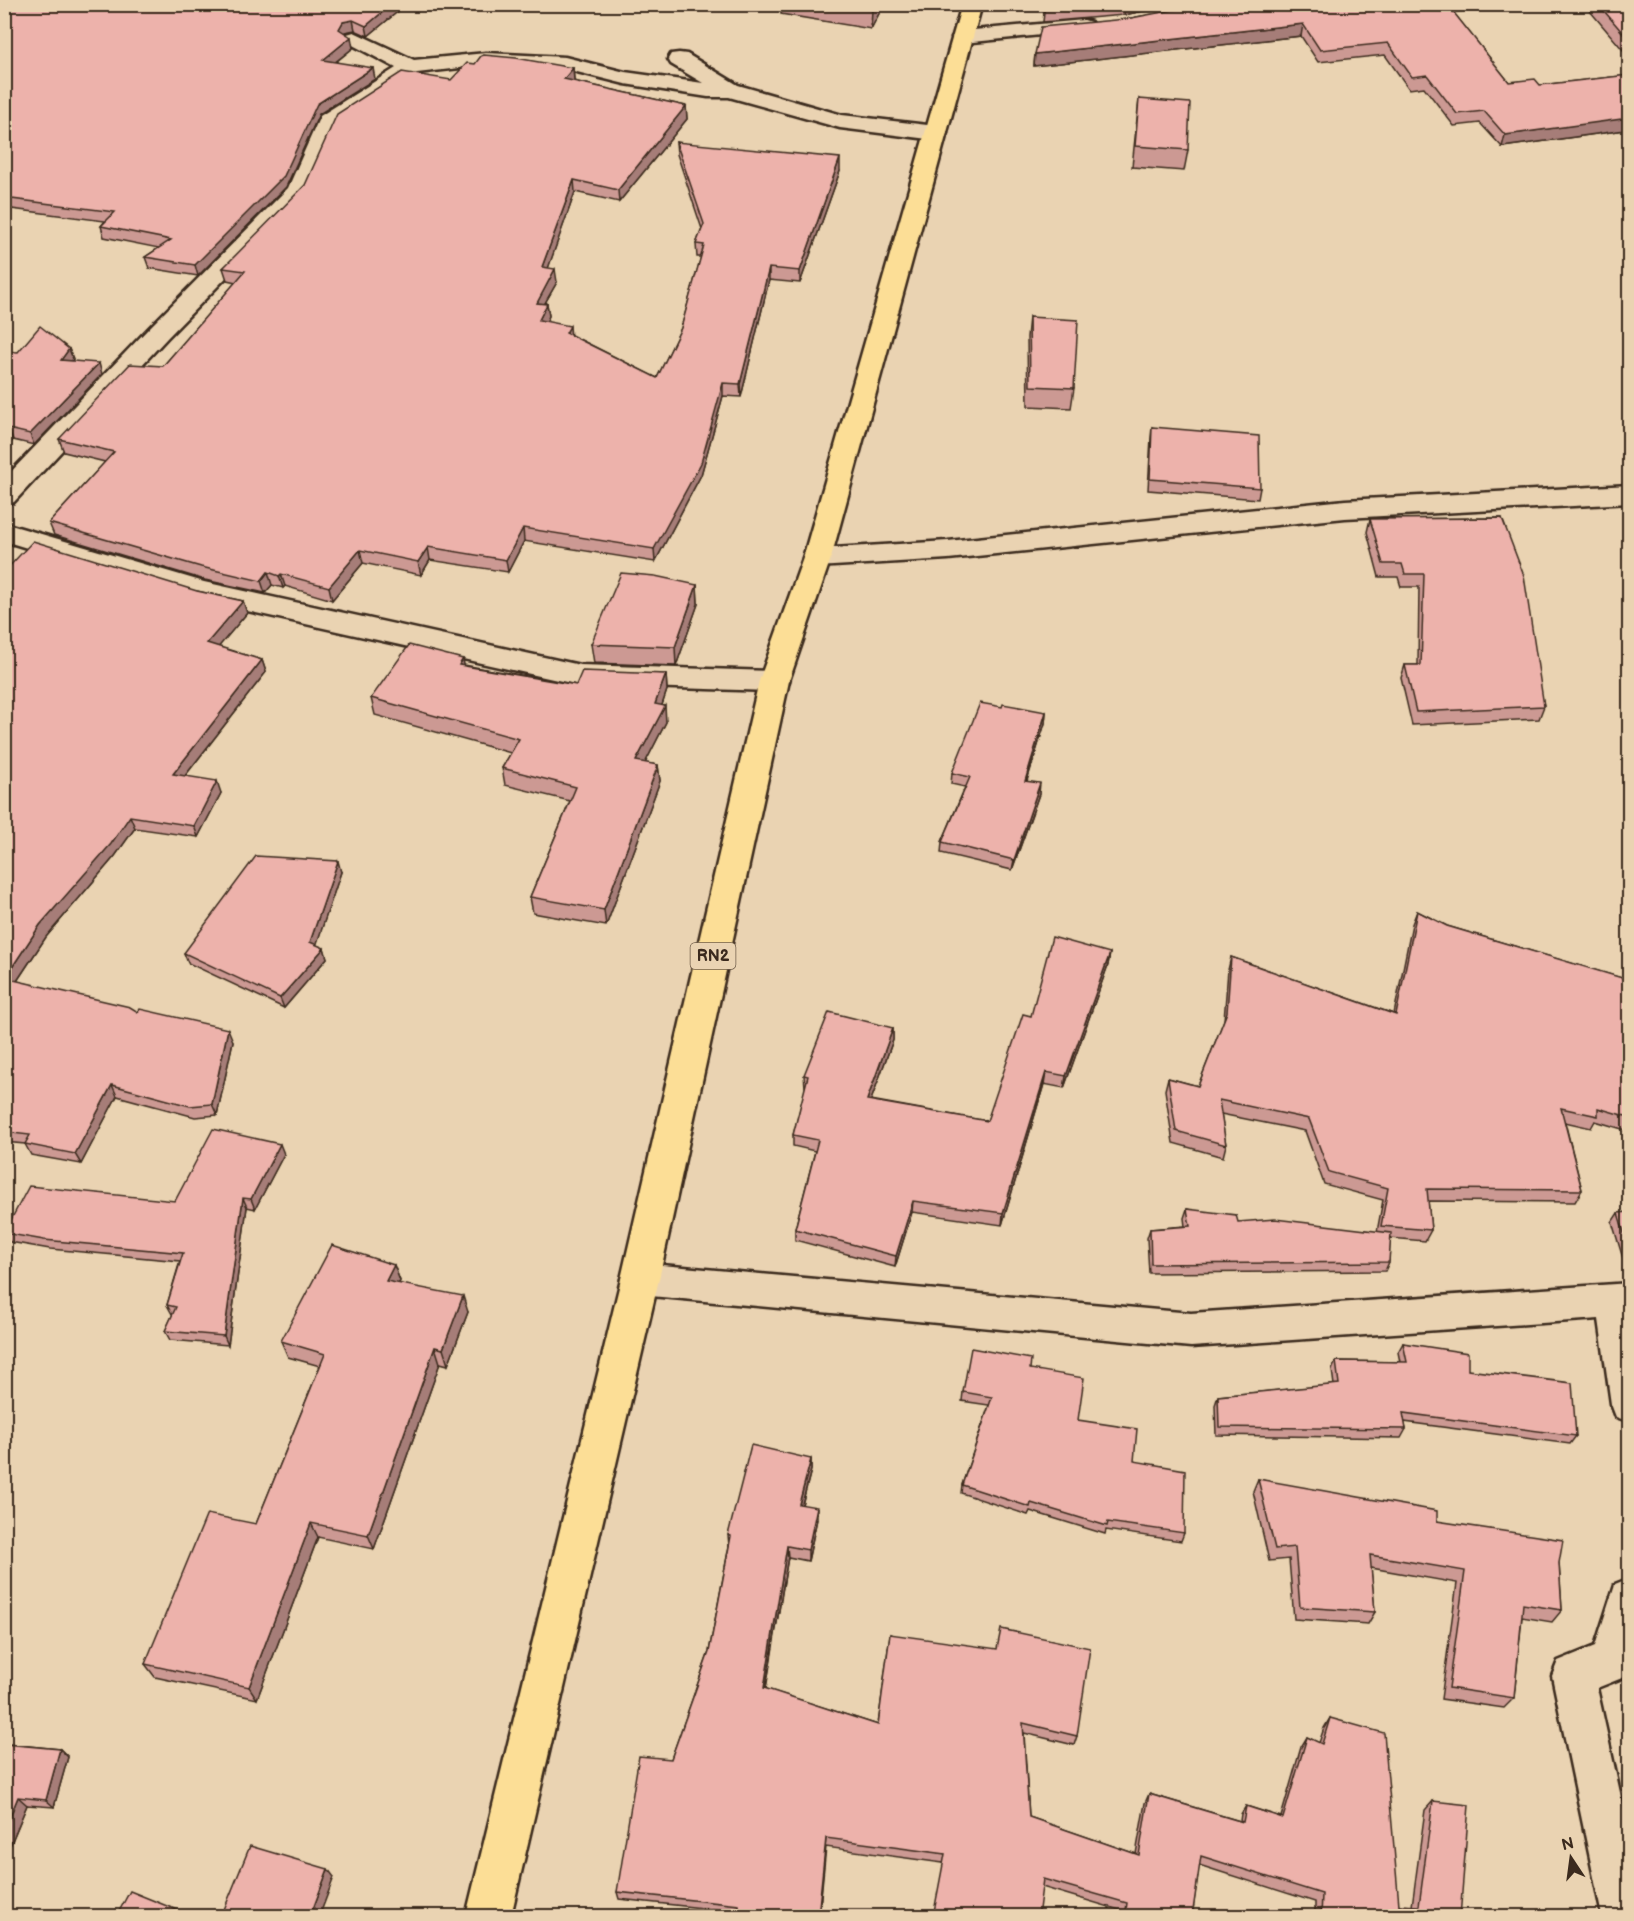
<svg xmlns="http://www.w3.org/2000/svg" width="1634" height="1921" viewBox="0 0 1634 1921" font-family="'Balsamiq Sans',sans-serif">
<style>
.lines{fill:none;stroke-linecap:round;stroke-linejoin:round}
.street-casing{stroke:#3b2a1e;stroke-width:5}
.highway-casing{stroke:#3b2a1e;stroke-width:5}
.street{fill:#ead3b2;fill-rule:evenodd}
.highway{fill:#fcde96;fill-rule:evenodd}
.wall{fill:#cc9993;stroke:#3b2a1e;stroke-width:1.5}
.shaded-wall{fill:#a67d78;stroke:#3b2a1e;stroke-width:1.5}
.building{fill:#edb2ab;stroke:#3b2a1e;stroke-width:1.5}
.labels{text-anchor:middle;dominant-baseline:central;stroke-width:5;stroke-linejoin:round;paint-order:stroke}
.shield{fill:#ead3b2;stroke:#705d4a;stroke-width:1.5}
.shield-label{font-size:16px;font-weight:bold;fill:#3b2a1e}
</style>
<rect width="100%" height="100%" fill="#ead3b2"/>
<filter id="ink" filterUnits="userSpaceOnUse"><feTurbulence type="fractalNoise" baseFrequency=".0167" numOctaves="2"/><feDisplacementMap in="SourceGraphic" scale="12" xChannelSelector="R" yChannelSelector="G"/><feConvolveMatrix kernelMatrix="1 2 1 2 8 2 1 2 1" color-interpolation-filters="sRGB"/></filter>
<g filter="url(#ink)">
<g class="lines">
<g class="street-casing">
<g id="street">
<polygon points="1084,20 1091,22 1094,26 1091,30 963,43 956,41 952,37 956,33 963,31"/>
<polygon points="354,32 414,60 486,53 565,57 625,72 703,83 671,64 668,59 671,54 679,53 687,54 738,85 842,115 936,126 944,128 947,133 944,138 936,140 840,128 729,97 708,97 625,84 565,69 486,65 417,73 338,125 306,196 167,338 14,502 4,505 4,479 149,328 288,188 320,116 396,68 347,42 343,38 347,34"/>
<polygon points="1630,485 1630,503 1345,518 948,559 817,567 807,565 803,558 807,551 817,549 948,541 1345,500"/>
<polygon points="4,523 204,582 580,665 774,671 784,674 789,681 784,688 774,691 580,685 202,601 4,541"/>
<polygon points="640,1263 1191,1313 1630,1283 1630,1422 1616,1417 1611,1404 1599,1319 1191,1347 640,1295 627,1291 621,1279 627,1267"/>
<polygon points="1630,1578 1630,1670 1627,1676 1597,1688 1630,1838 1630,1916 1602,1916 1552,1676 1558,1661 1595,1646 1615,1584"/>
</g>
</g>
<g class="highway-casing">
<polygon id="highway" points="962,4 982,4 831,558 789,681 659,1279 511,1916 466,1916 621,1279 759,681 803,558"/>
</g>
<use href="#street" class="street"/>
<use href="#highway" class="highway"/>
</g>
<g class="wall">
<polygon points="4,4 407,4 368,36 355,30 345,32 353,48 336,62 375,79 319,114 286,187 198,276 149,268 145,257 159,248 104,237 101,226 105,221 4,208"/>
<polygon points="781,4 884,4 871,29 781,14"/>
<polygon points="1045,4 1176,4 1124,15 1043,22"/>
<polygon points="1206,4 1468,4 1467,11 1453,12 1509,82 1540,85 1629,75 1629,139 1625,130 1502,147 1480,123 1454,126 1424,87 1409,89 1385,55 1318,62 1301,36 1034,66 1035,54 1126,19"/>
<polygon points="1584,4 1629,4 1629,57"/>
<polygon points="475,64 573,68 574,80 573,81 686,106 687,119 619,202 575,192 548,268 557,282 545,303 547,304 549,316 546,322 571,335 657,378 681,328 701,257 697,257 696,244 702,229 677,154 676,142 840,171 800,283 769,280 741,397 723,396 701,475 655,562 524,541 508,572 430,560 421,575 363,563 332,600 285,586 283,588 272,585 265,593 205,580 54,535 49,523 105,462 64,452 59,439 163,366 236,282 227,280 223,268 451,80"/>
<polygon points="1139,99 1188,150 1184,171 1132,167"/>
<polygon points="1029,317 1074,388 1071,408 1028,406 1027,337"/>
<polygon points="69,349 73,359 72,361 102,374 34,445 13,440 4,451 18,352"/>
<polygon points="1152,427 1260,488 1258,499 1148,490 1151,437"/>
<polygon points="1502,518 1544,706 1539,719 1412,725 1401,678 1405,665 1418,665 1419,587 1401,587 1398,577 1379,577 1367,532 1370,519"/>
<polygon points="4,572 197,591 243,601 247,613 218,647 262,660 266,672 185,776 221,793 198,837 135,828 115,856 46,937 17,981 138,1012 233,1041 217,1115 195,1117 117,1096 81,1164 31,1155 25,1144 4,1142"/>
<polygon points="697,585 698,604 676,666 594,663 591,644"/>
<polygon points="464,665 576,685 666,674 667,690 662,705 666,722 645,763 658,765 660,781 606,926 533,913 530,897 570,801 505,785 502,768 511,753 375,715 371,698"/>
<polygon points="1046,712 1045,723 1027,781 1039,794 1012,870 941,853 942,842 965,787 951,784 952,773"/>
<polygon points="341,872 316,945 324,948 327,958 284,1008 188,963 184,953"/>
<polygon points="1417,911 1447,926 1628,980 1629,961 1629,1131 1595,1121 1591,1128 1565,1122 1582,1190 1575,1202 1428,1201 1431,1230 1425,1241 1390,1238 1389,1262 1385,1271 1149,1273 1147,1238 1150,1229 1185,1226 1184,1218 1187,1209 1238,1222 1377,1232 1383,1200 1324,1184 1305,1131 1221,1114 1226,1145 1223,1157 1173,1143 1165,1090 1168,1078 1198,1086 1224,1020 1228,970 1231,957 1394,1014 1412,924"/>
<polygon points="1110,953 1108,965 1064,1088 1044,1084 1002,1225 912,1212 895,1267 795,1240 795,1229 815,1151 793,1146 793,1135 806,1087 805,1087 804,1075 893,1028 893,1040 871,1100 987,1121 1031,1016"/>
<polygon points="284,1154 255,1209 247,1207 228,1345 170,1340 165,1331 173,1314 172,1314 167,1305 180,1261 50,1249 10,1242 4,1234 4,1233 175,1201"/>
<polygon points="1629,1212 1629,1278 1612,1222 1618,1213"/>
<polygon points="394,1265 400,1281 399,1283 468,1312 448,1365 440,1363 374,1549 318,1537 257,1699 155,1677 145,1664 256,1524 320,1366 288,1357 281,1341"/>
<polygon points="1403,1343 1468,1370 1576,1436 1570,1444 1404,1422 1406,1429 1401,1438 1216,1435 1215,1405 1218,1396 1334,1385 1332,1370 1336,1361 1400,1362 1398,1352"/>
<polygon points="1030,1369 1078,1420 1134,1461 1184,1533 1181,1541 1106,1530 1105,1534 1030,1511 1028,1515 961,1493 962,1485 989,1405 962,1401 963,1392"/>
<polygon points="811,1459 811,1470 802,1505 817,1519 808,1561 788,1557 766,1689 878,1725 890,1634 1077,1736 1074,1745 1024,1733 1029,1817 1136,1854 1145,1803 1149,1794 1240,1821 1241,1814 1246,1806 1281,1817 1301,1747 1307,1737 1319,1743 1324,1728 1330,1718 1399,1905 1412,1906 1425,1810 1433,1801 1460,1917 1315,1917 1315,1902 1199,1865 1192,1917 1123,1917 1123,1911 1042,1887 943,1863 826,1847 819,1917 739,1917 739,1912 619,1899 617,1892 671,1759 709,1652 729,1546 728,1535"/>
<polygon points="1258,1479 1437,1521 1559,1563 1562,1610 1552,1622 1522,1617 1514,1698 1504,1708 1441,1699 1457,1583 1371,1568 1375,1612 1368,1624 1294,1619 1289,1559 1269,1561 1253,1491"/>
<polygon points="4,1740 9,1744 60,1749 68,1757 54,1807 27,1805 4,1860"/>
</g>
<g class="shaded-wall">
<polygon points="392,4 407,4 368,36 366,26"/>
<polygon points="875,4 884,4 871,29 872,10"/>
<polygon points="1125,4 1176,4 1124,15"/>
<polygon points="353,20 355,30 345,32 341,40 339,29 343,22"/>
<polygon points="1303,24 1301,36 1034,66 1035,54"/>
<polygon points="351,37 353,48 325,70 323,60"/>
<polygon points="373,68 375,79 319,114 286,187 198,276 195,265 317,104"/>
<polygon points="573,68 574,80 565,91 564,79"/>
<polygon points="686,106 687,119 619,202 618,190"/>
<polygon points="1629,117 1625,130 1502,147 1505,135"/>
<polygon points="840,158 840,171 800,283 800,271"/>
<polygon points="574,180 575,192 544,280 542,267"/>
<polygon points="769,268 769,280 741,397 740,384"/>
<polygon points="555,269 557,282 538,315 537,303"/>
<polygon points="547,304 549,316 541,333 539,320"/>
<polygon points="570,326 571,338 566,333"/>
<polygon points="69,349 73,359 65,371 61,360"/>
<polygon points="99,363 102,374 34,445 30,434"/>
<polygon points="723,383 723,396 701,475 655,562 654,549"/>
<polygon points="9,429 13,440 4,451 4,434"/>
<polygon points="523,528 524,541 508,572 506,560"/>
<polygon points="428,547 430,560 421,575 418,562"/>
<polygon points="360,550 363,563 332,600 329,587"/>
<polygon points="268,572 272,585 265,593 261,581"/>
<polygon points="281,574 285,586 283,588 279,576"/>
<polygon points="697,585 698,604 676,666 675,647"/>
<polygon points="243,601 247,613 211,656 207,643"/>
<polygon points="463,659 466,675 459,665"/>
<polygon points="262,660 266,672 177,786 173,774"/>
<polygon points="666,674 667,690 657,720 655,704"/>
<polygon points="665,706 666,722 638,777 636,761"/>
<polygon points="1046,712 1045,723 1023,792 1025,781"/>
<polygon points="658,765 660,781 606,926 604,910"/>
<polygon points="217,781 221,793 198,837 194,826"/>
<polygon points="1040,783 1039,794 1012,870 1014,860"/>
<polygon points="130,816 135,828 115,856 46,937 11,990 5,978 40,925"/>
<polygon points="338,861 341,872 314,952 310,942"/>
<polygon points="324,948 327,958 284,1008 280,998"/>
<polygon points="1110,953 1108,965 1064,1088 1066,1076"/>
<polygon points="893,1028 893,1040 867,1111 867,1100"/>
<polygon points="228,1029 233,1041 217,1115 212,1104"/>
<polygon points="1046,1072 1044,1084 1002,1225 1003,1213"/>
<polygon points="112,1085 117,1096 81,1164 75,1154"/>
<polygon points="280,1144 284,1154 255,1209 251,1199"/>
<polygon points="243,1198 247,1207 228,1345 224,1336"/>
<polygon points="913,1201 912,1212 895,1267 896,1256"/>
<polygon points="394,1265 400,1281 391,1297 386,1281"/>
<polygon points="463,1296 468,1312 448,1365 443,1349"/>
<polygon points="435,1347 440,1363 374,1549 368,1535"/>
<polygon points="811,1459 811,1470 799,1515 799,1504"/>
<polygon points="817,1507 817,1519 808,1561 808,1550"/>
<polygon points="311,1523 318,1537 257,1699 249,1687"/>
<polygon points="787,1546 788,1557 764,1698 764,1688"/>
<polygon points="60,1749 68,1757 54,1807 46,1800"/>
<polygon points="18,1797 27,1805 4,1860 4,1831"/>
<polygon points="826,1838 819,1917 818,1917"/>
<polygon points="328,1869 334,1877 319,1917 310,1917"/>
</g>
<g class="building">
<polygon points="4,4 392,4 366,26 353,20 343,22 339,29 351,37 323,60 373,68 317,104 284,176 195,265 145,257 171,240 101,226 115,212 4,198"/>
<polygon points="836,4 875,4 872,10"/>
<polygon points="1045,4 1106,4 1044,10"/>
<polygon points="1205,4 1447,4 1509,82 1535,79 1540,85 1629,75 1629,118 1505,135 1484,111 1457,114 1427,75 1412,77 1388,43 1320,50 1303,24 1035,54 1041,27 1126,19"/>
<polygon points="1598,4 1629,4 1629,40"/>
<polygon points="484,55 516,58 573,68 564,79 686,106 618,190 574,180 542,267 555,269 537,303 547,304 539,320 570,326 566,333 657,378 681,328 704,245 696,244 704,224 676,142 840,158 800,271 769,268 740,384 723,383 701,463 654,549 523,528 506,560 428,547 418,562 360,550 329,587 281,574 279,576 268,572 261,581 201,567 49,523 114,452 59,439 130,364 163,366 245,271 223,268 305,185 337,114 402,72 451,80 467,63 475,64 481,56"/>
<polygon points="1139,99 1190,103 1188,150 1135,146"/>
<polygon points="1029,317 1078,320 1074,388 1030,386"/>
<polygon points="40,326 69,349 61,360 99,363 30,434 9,429 4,434 4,351 18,352"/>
<polygon points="1152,427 1259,436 1260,488 1150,479"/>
<polygon points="1502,518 1524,576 1544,706 1416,712 1405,665 1421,665 1424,574 1405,574 1402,564 1383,564 1370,519"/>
<polygon points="33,541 197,591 243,601 207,643 262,660 173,774 217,781 194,826 130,816 111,844 40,925 5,978 130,1007 138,1012 140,1009 228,1029 212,1104 190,1106 112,1085 75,1154 25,1144 30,1135 4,1132 4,572"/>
<polygon points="621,573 655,576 697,585 675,647 591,644"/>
<polygon points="409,645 463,659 459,665 576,685 582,671 666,674 655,704 665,706 636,761 658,765 604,910 530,897 576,787 502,768 519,739 371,698"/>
<polygon points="980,703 1002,707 1003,704 1046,712 1025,781 1040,783 1014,860 942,842 970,777 952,773"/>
<polygon points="256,856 338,861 310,942 324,948 280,998 184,953"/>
<polygon points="1417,911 1447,926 1629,980 1629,1117 1598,1108 1598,1116 1561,1108 1582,1190 1427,1189 1431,1230 1381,1226 1388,1188 1329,1172 1309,1119 1219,1100 1226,1145 1176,1131 1168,1078 1198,1086 1227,1012 1231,957 1396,1015"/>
<polygon points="1052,937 1110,953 1066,1076 1046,1072 1003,1213 913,1201 896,1256 795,1229 818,1140 793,1135 808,1076 804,1075 829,1012 893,1028 867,1100 987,1121 1023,1014 1031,1016"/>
<polygon points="213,1129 280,1144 251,1199 243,1198 224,1336 165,1331 176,1307 167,1305 183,1253 44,1240 4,1233 29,1186 175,1201"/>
<polygon points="1187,1209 1236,1215 1238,1222 1275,1219 1391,1233 1389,1262 1151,1264 1150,1229 1190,1226"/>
<polygon points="1629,1212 1629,1249 1618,1213"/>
<polygon points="332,1245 394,1265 386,1281 463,1296 443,1349 435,1347 368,1535 311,1523 249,1687 145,1664 207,1514 256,1524 325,1354 281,1341"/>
<polygon points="1403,1343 1468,1353 1468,1370 1572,1383 1576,1436 1403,1413 1406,1429 1219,1427 1218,1396 1339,1384 1336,1361 1407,1362"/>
<polygon points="971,1348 1031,1359 1030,1369 1084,1378 1078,1420 1137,1429 1134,1461 1185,1470 1184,1533 1108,1522 1107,1526 1031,1503 1030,1507 962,1485 992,1397 963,1392"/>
<polygon points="751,1445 811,1459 799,1504 817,1507 808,1550 787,1546 764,1688 878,1725 890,1634 997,1649 1001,1629 1090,1648 1077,1736 1023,1723 1029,1817 1139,1855 1149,1794 1243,1822 1246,1806 1283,1818 1307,1737 1322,1744 1330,1718 1384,1733 1399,1905 1419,1906 1433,1801 1469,1805 1460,1917 1321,1917 1322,1894 1201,1856 1192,1917 1125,1917 1127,1903 1043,1879 1038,1917 933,1917 945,1854 826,1838 818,1917 799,1917 739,1910 739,1905 617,1892 639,1756 671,1759 709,1652 731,1536 728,1535"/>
<polygon points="1258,1479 1437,1511 1437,1521 1563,1540 1559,1563 1562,1610 1523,1604 1514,1698 1449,1688 1465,1571 1370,1555 1375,1612 1300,1607 1295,1547 1275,1549"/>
<polygon points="4,1744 60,1749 46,1800 18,1797 4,1831"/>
<polygon points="250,1846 328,1869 310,1917 221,1917"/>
<polygon points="130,1891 194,1917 116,1917"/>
</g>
</g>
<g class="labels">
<rect class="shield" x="690.5" y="943" width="45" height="26" rx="4.5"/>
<g class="shield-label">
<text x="713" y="956">RN2</text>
</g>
</g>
<rect width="1634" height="1921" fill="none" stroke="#ead3b2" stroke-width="24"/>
<rect x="12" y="12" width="1610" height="1897" fill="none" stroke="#3b2a1e" stroke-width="2" filter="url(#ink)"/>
<g transform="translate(1571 1858) rotate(347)" stroke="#ead3b2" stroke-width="4.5" paint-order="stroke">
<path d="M0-4.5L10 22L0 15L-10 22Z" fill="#3b2a1e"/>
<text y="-9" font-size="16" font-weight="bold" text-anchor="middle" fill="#3b2a1e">N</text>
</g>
</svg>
